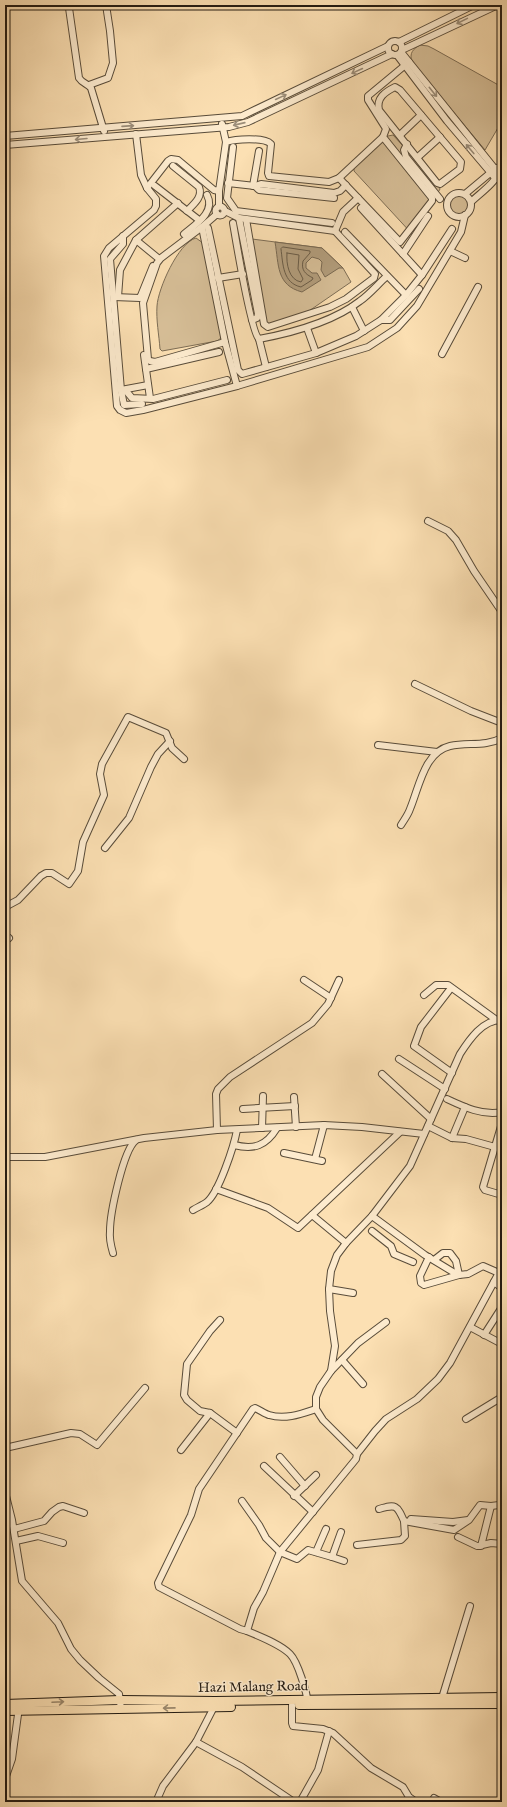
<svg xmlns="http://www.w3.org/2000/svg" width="507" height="1807" viewBox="0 0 507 1807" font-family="'IM FELL English',serif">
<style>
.green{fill:#d7bf98;stroke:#7d6d55}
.water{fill:#b29d7c;stroke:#796952}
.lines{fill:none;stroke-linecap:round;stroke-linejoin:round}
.shore{stroke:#6a5c47;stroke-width:1}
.minor-casing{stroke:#594c3a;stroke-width:8}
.major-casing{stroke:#231b12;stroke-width:10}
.minor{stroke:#fdebce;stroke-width:6}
.major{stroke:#fce0b3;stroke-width:8}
.oneway{stroke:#9b8d79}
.oneway2{stroke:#9a876b}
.labels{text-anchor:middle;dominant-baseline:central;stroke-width:3;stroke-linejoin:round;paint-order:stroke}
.street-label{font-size:14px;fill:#231b12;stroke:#fdebce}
</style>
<rect width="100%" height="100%" fill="#fce0b3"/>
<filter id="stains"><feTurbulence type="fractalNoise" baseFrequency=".005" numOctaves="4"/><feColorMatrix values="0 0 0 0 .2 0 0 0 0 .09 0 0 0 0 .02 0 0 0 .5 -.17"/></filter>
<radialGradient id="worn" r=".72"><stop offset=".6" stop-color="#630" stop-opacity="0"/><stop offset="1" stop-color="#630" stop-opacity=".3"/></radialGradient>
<g class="green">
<path d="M 420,45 L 428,46 L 434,49 L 502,87 L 502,121 L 485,150 L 412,62 C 409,53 413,49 420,45 Z"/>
<polygon points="393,135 438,184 440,189 414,234 413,235 354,171 354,168 388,136"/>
<circle cx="458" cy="205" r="11"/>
<path d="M 196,238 L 203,243 L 222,333 L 221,338 L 217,341 L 162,351 L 160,349 C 159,335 156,320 157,306 C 158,289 178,243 196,238 Z"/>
<polygon points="252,239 322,248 343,268 351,282 306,313 269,325 266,323"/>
</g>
<path class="water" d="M 275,242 L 322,248 L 343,268 L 339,268 L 325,277 L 321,270 L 322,262 L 319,259 L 312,257 L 306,263 L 306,268 L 312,273 L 317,273 L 321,280 L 302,292 C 276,285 279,265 275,242 Z"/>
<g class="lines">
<g class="shore">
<path d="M 283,247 L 310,251 L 310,253 L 303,261 C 301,270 305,274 313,278 L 312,280 L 301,287 C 283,283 283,265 281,249 Z"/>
<path d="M 287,253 L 299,255 L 298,269 L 303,279 L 301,282 C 289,280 286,264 287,253 Z"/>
</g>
<g class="minor-casing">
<g id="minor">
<path d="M 71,5 L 69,8 L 79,78 C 82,83 88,84 91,88 L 104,131"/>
<circle cx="395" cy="48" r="7"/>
<polyline points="399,42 474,5"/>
<polyline points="402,50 498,5"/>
<polyline points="401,52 499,174"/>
<polyline points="397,55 447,121 496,179"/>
<polyline points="89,85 108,78 113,63 110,31 106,5"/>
<path d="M 395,87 L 400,90 L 461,162 L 460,169 L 440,184 L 437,183 L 379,110 C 376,98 385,92 395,87 Z"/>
<polyline points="222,124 226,142"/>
<polyline points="136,134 141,175 147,188"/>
<polyline points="400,135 421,115"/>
<polyline points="5,136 242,116 388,46"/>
<path d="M 383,137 L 339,178 L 329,182 L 269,176 L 268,173 L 271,144 C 264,137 235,139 226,142 L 219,191 L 214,190 L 178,160 L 171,159 L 168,161 L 147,188 L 156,199 L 156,206 L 154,210 L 109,248 L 104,256 L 117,406 L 120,410 L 126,413 L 143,410 L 237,386 L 368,347 L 397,328 L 417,306 L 461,232 L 465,215"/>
<polyline points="407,144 404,150 406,157 440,199"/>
<polyline points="5,145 229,127 248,122 392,54"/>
<polyline points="233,147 227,198 236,211 332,223"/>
<polyline points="418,157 440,137"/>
<path d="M 173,166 L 199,187 C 203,197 194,204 187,211"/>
<polyline points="339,178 400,242 432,201 432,198 383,137 386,129 385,127 368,100 368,96 409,62"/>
<polyline points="228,183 255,186 261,184 334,193 340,191 346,185"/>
<polyline points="155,186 199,220"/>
<polyline points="253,186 259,151"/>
<polyline points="255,186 259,190 334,198"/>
<polyline points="219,191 219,206"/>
<circle cx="459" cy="205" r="12"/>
<path d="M 465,194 L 495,169 L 501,166 C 498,182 481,192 471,202"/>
<circle cx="220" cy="211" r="4.5"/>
<polyline points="361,208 422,275"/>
<polyline points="225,211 239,218 335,231 343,212 358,198"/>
<polyline points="217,214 202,227 225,342 237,386"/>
<polyline points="239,218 258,314 257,318 252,320"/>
<polyline points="246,219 264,324 268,327 330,307 346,299 374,278 375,274 335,231"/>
<path d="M 233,223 C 236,240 251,333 259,339 C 291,333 333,322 360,301 C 370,294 378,284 387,276"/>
<polyline points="202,227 161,258 157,263 143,303 148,359 150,361 155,362 225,342"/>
<polyline points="208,228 238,370 242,374 316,353 356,336 381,320 390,320 419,289"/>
<polyline points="345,232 406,295 422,275 452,229"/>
<path d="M 184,234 C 196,224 216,212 207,195"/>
<polyline points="123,236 123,244 110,259 121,390 127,392 132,398 153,399 227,380"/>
<polyline points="136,240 158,258"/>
<polyline points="450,251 465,258"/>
<polyline points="403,254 428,216"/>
<polyline points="218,278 243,274"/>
<polyline points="114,297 140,298 153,266"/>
<polyline points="118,297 120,270 136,240 178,203"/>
<polyline points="352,307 364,331"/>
<polyline points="381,320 406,295"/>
<polyline points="307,328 316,353"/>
<polyline points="259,339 266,367"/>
<polyline points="442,354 478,287"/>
<polyline points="144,355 150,398"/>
<polyline points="146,369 219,352"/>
<polyline points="142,404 124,405 121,390 148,385"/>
<polyline points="428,521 448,531 456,540 474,571 502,612"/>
<polyline points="415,684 471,711 502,723"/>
<polyline points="378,745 437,752"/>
<path d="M 401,825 C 404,820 408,815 410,809 C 419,788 424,752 450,746 C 468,742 485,747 502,738"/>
<polyline points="105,848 129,818 151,767 158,754 170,741"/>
<polyline points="5,907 18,900 41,876 46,873 52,873 69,884 78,871 83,842 104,795 100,774 102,764 128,717 166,733 172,748 184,759"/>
<polyline points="5,941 9,938"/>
<polyline points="304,980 331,998"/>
<polyline points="451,988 421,1027 414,1046 452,1073"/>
<polyline points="424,995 436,985 448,985 495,1019"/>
<polyline points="399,1059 445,1089"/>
<polyline points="382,1074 431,1119"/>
<polyline points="294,1097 296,1127"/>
<path d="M 447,1099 C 464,1107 483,1116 502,1112"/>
<polyline points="243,1109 295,1106"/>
<polyline points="502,1123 483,1187 485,1190 502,1195"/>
<polyline points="428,1126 452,1138 466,1139 495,1147"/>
<polyline points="262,1128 263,1096"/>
<polyline points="217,1130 216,1094 218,1089 230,1077 312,1023 328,1004 339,980"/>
<polyline points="452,1138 465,1107"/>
<path d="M 234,1145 C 254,1150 266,1146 277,1128"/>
<polyline points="284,1153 322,1161"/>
<polyline points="5,1157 45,1157 144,1138 217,1130 324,1125 362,1127 424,1134"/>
<polyline points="315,1159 324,1125"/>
<polyline points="216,1189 268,1208 298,1228 400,1132"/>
<path d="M 193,1210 C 198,1207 203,1205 207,1202 C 219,1192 234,1146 237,1130"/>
<polyline points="312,1215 346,1243"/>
<polyline points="372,1216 425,1255 453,1272 459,1275 468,1274 483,1266 499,1273"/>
<polyline points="372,1231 391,1246 394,1254 413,1262"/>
<path d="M 113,1253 C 111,1246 109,1239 110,1231 C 110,1214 123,1150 136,1140"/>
<polyline points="429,1257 420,1276 421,1283 424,1285 459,1275 456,1261 450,1253 443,1253 434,1260"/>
<polyline points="494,1282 502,1288"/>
<polyline points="329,1289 353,1293"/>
<polyline points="220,1320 210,1331 187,1364 184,1395 187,1400 200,1411 210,1413 237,1433"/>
<polyline points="470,1327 502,1344"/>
<polyline points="484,1335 502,1307"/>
<polyline points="342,1360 363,1384"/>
<polyline points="331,1371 358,1343 386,1322"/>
<polyline points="466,1419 502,1397"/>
<polyline points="5,1448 71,1433 80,1434 97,1445 145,1388"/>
<polyline points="181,1450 210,1413"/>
<polyline points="357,1454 375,1431 386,1419 417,1399 438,1379 450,1363 502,1267"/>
<polyline points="280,1457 305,1486"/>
<polyline points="264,1466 313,1512"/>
<polyline points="5,1492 12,1520 22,1581 58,1623 71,1649 80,1660 99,1678 119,1694 121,1709"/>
<polyline points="294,1496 316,1475"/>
<polyline points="242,1501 259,1525 266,1538 280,1552 297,1559 308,1550 332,1557 341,1532"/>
<path d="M 379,1509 C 396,1504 397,1505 404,1521 L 454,1530 L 469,1520 L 480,1505 L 491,1506 L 499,1505"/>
<polyline points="411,1519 453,1522 468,1520"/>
<polyline points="14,1529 44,1521 52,1512 59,1507 63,1506 84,1513"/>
<polyline points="458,1537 477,1546 481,1546 491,1506"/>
<polyline points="16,1541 38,1536 63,1543"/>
<polyline points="357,1545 401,1540 405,1536 404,1521"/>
<polyline points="482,1545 491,1543 502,1544"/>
<polyline points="316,1552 326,1529"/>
<polyline points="332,1557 344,1561"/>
<path d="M 247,1631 L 240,1629 L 159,1587 L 158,1583 L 191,1515 L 199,1489 L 253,1409 L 255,1408 C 260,1410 265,1414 269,1415 C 285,1420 301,1414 316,1409"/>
<polyline points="442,1698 470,1606"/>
<path d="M 308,1704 C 307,1693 298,1662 290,1654 C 280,1644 261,1637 247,1631 L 254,1608 L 263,1592 L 280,1552 L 356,1459 L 357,1454 L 323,1420 L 316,1409 L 316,1397 L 320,1387 L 331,1371 L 335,1346 L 330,1311 L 329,1289 L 331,1271 L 337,1255 L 346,1243 L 372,1216 L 410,1166 L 460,1054 C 469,1040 483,1019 502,1020"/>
<polyline points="292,1705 292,1723 293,1726 323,1729 333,1733 371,1768 403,1787 409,1797 416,1802"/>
<polyline points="196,1742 242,1767 294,1802"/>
<polyline points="5,1779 12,1759 19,1707"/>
<polyline points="434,1798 441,1802"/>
<polyline points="156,1802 163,1786 196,1742 215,1705"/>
<polyline points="300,1802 318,1770 329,1731"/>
</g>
</g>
<g class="major-casing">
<g id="major">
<polyline points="5,1704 120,1700 215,1701 502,1697"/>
<polyline points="299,1705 502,1704"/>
<polyline points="5,1711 231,1707"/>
</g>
</g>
<use href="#minor" class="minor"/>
<use href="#major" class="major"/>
</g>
<defs><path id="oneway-shaft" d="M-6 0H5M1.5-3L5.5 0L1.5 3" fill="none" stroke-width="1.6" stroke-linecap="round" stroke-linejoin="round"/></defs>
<g class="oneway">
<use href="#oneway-shaft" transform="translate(462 21) rotate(154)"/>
<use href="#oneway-shaft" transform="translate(357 71) rotate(155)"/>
<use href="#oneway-shaft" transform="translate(433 92) rotate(51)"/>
<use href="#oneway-shaft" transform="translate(281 97) rotate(-25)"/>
<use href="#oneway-shaft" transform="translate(239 124) rotate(167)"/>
<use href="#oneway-shaft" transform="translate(128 126) rotate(-4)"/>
<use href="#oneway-shaft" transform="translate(81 139) rotate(175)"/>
<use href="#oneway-shaft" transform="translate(470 149) rotate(-130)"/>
</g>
<g class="oneway2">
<use href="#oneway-shaft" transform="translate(58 1702) rotate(-3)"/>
<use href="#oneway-shaft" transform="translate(169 1708) rotate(179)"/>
</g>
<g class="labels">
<g class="street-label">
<text transform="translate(253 1687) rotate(-1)">Hazi Malang Road</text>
</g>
</g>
<rect width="507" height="1807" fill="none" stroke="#fce0b3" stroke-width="20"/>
<rect x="6" y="6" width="495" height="1795" fill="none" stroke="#231b12" stroke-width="2"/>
<rect x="10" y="10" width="487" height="1787" fill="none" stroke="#231b12"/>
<rect width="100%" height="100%" filter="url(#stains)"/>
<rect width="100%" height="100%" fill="url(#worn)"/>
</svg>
